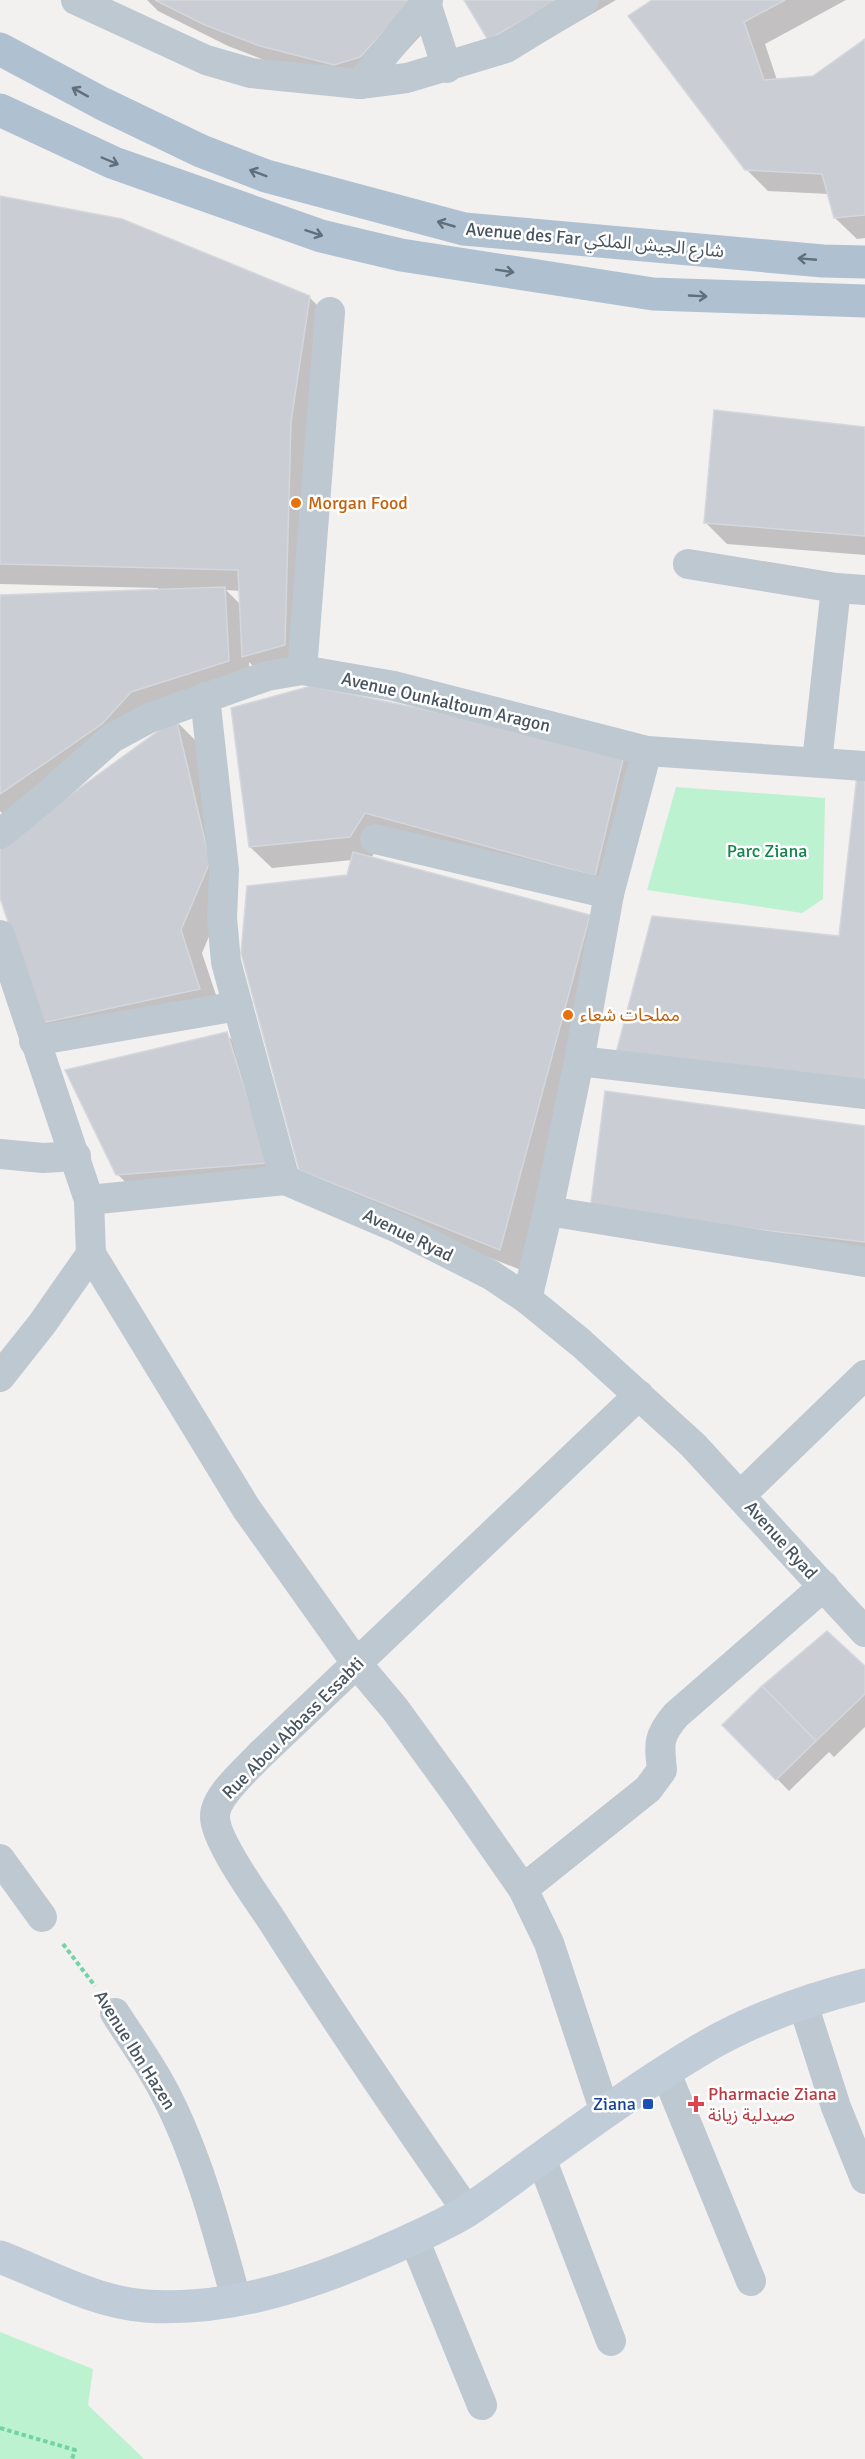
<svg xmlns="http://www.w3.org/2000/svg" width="865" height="2459" viewBox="0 0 865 2459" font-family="Signika,'Noto Sans Arabic',sans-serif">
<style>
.green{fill:#bdf2d1}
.shadow{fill:#0003;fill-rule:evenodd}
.building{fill:#cacdd3;stroke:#d4d7dc;stroke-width:1.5}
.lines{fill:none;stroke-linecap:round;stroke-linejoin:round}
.path{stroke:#72d3a3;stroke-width:4;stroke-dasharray:4.5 3;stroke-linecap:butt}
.street{stroke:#bdc8d0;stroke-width:30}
.secondary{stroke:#c0ccd8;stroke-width:33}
.primary{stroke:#afc0d1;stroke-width:33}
.oneway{stroke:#616f7c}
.food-dot{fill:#e8710a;stroke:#fff;stroke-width:2}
.transit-dot{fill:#1a4fb4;stroke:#fff;stroke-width:2}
.health-dot{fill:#e0444e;stroke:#fff;stroke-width:2}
.labels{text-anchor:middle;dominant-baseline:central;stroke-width:5;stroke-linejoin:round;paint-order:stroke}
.street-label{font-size:18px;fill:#47545f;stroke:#fff}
.food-label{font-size:18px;fill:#c56008;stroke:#fff;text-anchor:start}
.park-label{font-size:18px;fill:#11874b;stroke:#fff}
.health-label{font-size:18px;fill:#be3a42;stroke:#fff;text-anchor:start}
.transit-label{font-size:18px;fill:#164399;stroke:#fff;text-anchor:end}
</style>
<rect width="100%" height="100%" fill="#f3f0f0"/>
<g class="green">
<polygon points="676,787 825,798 823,899 802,913 647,890"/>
<polygon points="0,2332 93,2369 88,2405 144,2459 0,2459"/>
</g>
<g class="shadow">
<polygon points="147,0 424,0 432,23 382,78 283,67 228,46 158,11"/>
<polygon points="465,0 616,0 511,61"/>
<polygon points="655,0 846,0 765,44 777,80 814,77 865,41 865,238 857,239 835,218 829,194 768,191 746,169"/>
<path d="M 0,215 L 309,297 L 331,319 L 306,666 L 265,678 L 249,662 L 250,682 L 153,713 L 11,822 L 0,811 L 0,597 L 158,591 L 158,588 L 0,584 ZM 226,590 L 241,591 L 241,605 Z"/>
<polygon points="865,429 865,555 727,544 706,523"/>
<polygon points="233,709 625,752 646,774 616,896 387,833 371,858 589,917 610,938 521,1270 322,1191 301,1169 352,860 272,868 250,847"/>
<polygon points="175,720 197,742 231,884 202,953 221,1010 65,1043 43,1022 0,894"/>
<polygon points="226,1034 248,1055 288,1184 139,1195 117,1174"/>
<polygon points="865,1128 865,1260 613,1231"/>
<polygon points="865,1668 865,1727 834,1757 829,1752 789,1791 725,1725"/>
</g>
<g class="building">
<polygon points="155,0 411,0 412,1 360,57 334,65 260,46 205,25"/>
<polygon points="464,0 558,0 488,40"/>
<polygon points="652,0 785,0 744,22 764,80 813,76 865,39 865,215 834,218 822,174 745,170 628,16"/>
<polygon points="0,196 122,219 310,296 291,422 285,645 242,657 238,570 0,564"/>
<polygon points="714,410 865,427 865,536 704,523"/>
<polygon points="225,587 229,661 131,692 102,724 0,794 0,595"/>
<polygon points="311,686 625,751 595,876 365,813 350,837 249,847 231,708"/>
<polygon points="176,718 210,862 181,930 200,989 42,1023 0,898 0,846"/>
<polygon points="857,775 865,777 865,1082 616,1053 652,916 839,936"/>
<polygon points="353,852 590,915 500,1250 299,1170 241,953 247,886 347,875"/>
<polygon points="227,1032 268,1163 116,1175 65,1070"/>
<polygon points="605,1091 865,1126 865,1242 590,1210"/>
<polygon points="827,1631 865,1666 865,1694 816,1741 762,1686"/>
<polygon points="762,1686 816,1741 776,1780 722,1725"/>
</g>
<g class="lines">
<g class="path">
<polyline points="63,1944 95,1986"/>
<polyline points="0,2428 75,2450 72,2459"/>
</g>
<g class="street">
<polyline points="76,0 206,60 251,73 360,84 407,78 506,48 584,0"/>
<polyline points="425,0 447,68"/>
<polyline points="360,84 428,0"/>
<polyline points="688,564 836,588 865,590"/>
<polyline points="302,670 330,312"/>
<polyline points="205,697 224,870 222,918 226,962 285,1180"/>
<polyline points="817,762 836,588"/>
<polyline points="0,834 49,794 112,738 149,718 267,676 302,670 394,686 647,751 865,766"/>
<polyline points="375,839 609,894"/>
<polyline points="0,935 89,1200 285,1180 400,1229 491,1275 527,1299 581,1343 693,1445 865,1632"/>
<polyline points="34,1041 238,1006"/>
<polyline points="579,1061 865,1094"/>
<polyline points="0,1154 43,1158 76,1156"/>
<polyline points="548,1211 865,1262"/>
<polyline points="91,1254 246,1508 357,1664 395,1709 456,1793 523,1889 549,1943 605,2112"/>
<polyline points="527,1299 548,1211 579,1061 609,894 647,751"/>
<polyline points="0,1377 42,1324 91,1254 89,1200"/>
<polyline points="741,1495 865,1375"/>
<polyline points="0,1859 42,1917"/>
<path d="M 523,1889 L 648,1789 L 662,1770 C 659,1743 658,1736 676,1715 L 824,1586"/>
<polyline points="803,2004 836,2107 865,2179"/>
<path d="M 115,2013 C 131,2038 150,2064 164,2091 C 198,2156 217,2229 236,2299"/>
<polyline points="666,2073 751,2281"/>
<polyline points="541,2158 611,2341"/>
<path d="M 467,2211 C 400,2115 334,2018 271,1919 C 257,1898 214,1839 215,1816 C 215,1796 247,1769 260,1755 L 639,1395"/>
<polyline points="414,2239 482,2405"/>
</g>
<path class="secondary" d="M 0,2257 C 47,2275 94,2302 145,2306 C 226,2312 308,2285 381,2253 C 410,2240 441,2227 467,2211 C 490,2196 512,2179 534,2163 C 588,2124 643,2084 700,2050 C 750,2020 809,1999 865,1985"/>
<g class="primary">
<polyline points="0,49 103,104 201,151 266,176 464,229 823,261 865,262"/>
<polyline points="0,110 114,163 321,236 401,255 653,294 865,301"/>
</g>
</g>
<defs><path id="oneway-shaft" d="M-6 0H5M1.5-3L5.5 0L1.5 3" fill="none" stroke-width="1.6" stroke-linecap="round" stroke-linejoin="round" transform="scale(1.5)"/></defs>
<g class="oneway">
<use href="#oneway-shaft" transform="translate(80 92) rotate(-151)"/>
<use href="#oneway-shaft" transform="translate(110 161) rotate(23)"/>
<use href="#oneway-shaft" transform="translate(258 173) rotate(-159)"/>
<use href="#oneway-shaft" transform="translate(446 224) rotate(-164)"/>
<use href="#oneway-shaft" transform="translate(314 233) rotate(18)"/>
<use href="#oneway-shaft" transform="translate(807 259) rotate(-175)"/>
<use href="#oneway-shaft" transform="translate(505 271) rotate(9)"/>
<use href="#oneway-shaft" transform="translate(698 296) rotate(3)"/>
</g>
<g class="food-dot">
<circle cx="296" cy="503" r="6"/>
<circle cx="568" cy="1015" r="6"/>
</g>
<rect class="transit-dot" x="642" y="2098" width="12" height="12" rx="3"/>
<path class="health-dot" d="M693 2095h6v6h6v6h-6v6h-6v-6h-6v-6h6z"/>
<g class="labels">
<g class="street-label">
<text transform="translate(595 240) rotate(5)">Avenue des Far شارع الجيش الملكي</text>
<text transform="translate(446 702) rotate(13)">Avenue Ounkaltoum Aragon</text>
<text transform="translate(408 1235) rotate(26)">Avenue Ryad</text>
<text transform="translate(781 1540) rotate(48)">Avenue Ryad</text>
<text transform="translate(293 1728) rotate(-45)">Rue Abou Abbass Essabti</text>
<text transform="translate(135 2050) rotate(58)">Avenue Ibn Hazen</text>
</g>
<g class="food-label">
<text x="308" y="503">Morgan Food</text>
<text x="580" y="1015">مملحات شعاء</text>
</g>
<g class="park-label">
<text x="767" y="851">Parc Ziana</text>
</g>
<g class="health-label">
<text x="708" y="2094">Pharmacie Ziana<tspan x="708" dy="21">صيدلية زيانة</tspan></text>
</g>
<g class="transit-label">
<text x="636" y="2104">Ziana</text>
</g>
</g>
</svg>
